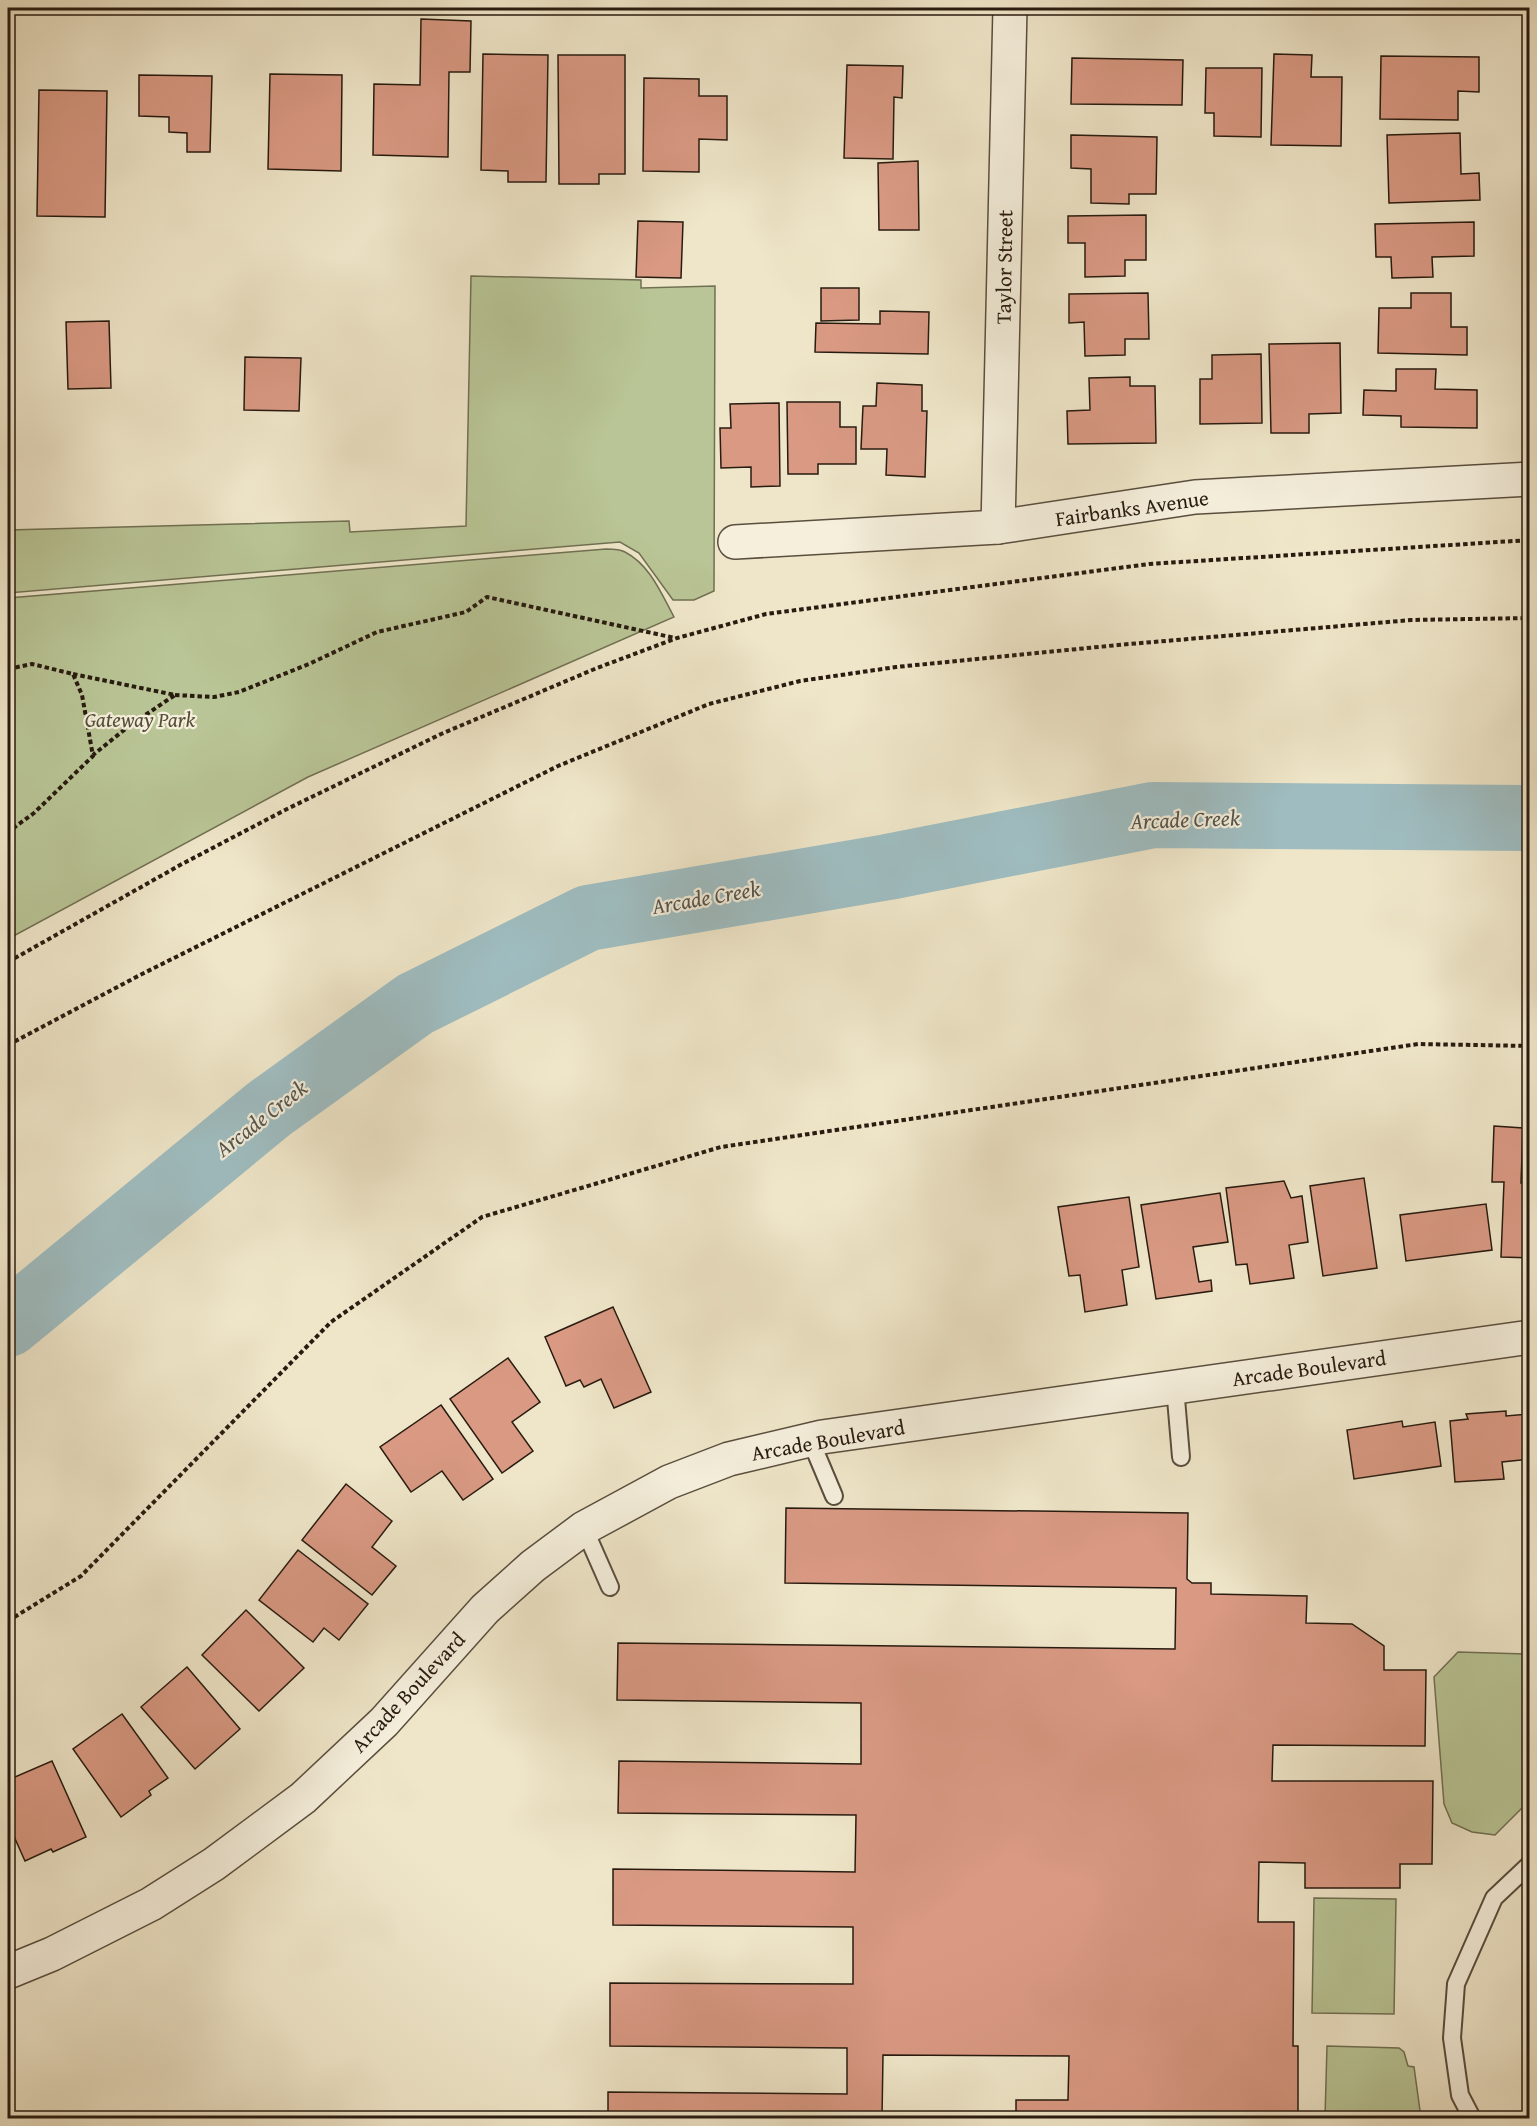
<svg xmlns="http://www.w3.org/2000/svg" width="1537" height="2126" viewBox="0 0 1537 2126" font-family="'Gentium Book Plus',serif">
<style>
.green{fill:#b9c596;stroke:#707053;stroke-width:1.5}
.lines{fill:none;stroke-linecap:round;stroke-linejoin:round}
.river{stroke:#9fbdc1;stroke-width:66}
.building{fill:#d99983;stroke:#281b10;stroke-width:1.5}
.service-casing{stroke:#5a4e3e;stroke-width:20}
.minor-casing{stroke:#5a4e3e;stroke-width:36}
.path{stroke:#281b10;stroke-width:4;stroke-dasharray:4.5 3;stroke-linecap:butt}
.service{stroke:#f5efdc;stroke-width:16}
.minor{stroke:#f5efdc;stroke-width:33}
.labels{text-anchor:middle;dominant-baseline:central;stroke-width:4.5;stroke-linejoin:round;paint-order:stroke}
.street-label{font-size:21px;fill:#281b10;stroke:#f5efdc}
.park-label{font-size:21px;font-style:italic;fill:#544e38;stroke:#f5efdc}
.water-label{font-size:22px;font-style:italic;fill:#52544e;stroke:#f5efdc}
</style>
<rect width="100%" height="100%" fill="#efe6c9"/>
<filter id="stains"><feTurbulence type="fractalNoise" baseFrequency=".00333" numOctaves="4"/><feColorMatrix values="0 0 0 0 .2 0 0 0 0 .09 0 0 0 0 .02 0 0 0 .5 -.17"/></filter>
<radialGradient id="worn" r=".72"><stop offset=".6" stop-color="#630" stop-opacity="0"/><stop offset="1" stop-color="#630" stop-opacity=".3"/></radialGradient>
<g class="green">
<polygon points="471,276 641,280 641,288 715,286 714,591 694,600 673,600 639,553 620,542 8,593 8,530 349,521 350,532 466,526"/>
<path d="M 606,549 C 612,549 620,549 625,552 C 650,565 661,593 674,617 L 308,777 L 8,939 L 8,598 Z"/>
<polygon points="1458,1652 1529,1654 1530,1786 1525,1789 1529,1795 1529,1801 1495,1835 1472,1832 1452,1823 1444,1804 1434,1677"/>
<polygon points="1314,1898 1396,1899 1394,2014 1312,2013"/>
<polygon points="1327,2046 1399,2048 1404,2052 1408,2066 1414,2067 1421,2118 1325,2118"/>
</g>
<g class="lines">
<polyline class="river" points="8,1324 269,1109 415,1004 588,918 888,867 1153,815 1530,818"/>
</g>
<g class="building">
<polygon points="421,19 471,21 470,72 449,72 448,157 373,155 374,84 420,85"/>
<polygon points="483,54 548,55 546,182 508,182 508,171 481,170"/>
<polygon points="1274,54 1312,55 1311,77 1342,77 1341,146 1271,145"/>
<polygon points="558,55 625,55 625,174 599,174 599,184 559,184"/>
<polygon points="1381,56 1479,57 1479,92 1458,91 1458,120 1380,119"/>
<polygon points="1072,58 1183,60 1182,105 1071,104"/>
<polygon points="847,65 903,66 902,98 894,97 893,159 844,158"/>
<polygon points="1206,68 1262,68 1261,137 1214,136 1214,113 1205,113"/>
<polygon points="270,74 342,75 341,171 268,169"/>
<polygon points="139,75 212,76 210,152 187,152 187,133 169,132 169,117 139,116"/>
<polygon points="644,78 699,79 699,96 727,96 727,140 699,139 699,172 643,171"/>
<polygon points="39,90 107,91 105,217 37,216"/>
<polygon points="1460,133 1461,174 1479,173 1480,200 1389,203 1387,135"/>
<polygon points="1071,135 1157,137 1156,194 1129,194 1129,204 1091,203 1091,169 1071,168"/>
<polygon points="918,161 919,230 879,230 878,163"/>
<polygon points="1146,215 1146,260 1125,260 1125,276 1085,277 1085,243 1068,243 1068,216"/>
<polygon points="638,221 683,222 681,278 636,277"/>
<polygon points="1474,222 1474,256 1432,257 1433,277 1392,278 1391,257 1376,257 1375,224"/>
<polygon points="821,288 859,288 859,320 821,321"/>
<polygon points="1148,293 1149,339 1125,339 1125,355 1085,356 1084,322 1069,323 1069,294"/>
<polygon points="1411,293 1451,293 1451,327 1467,327 1467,355 1378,353 1379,308 1411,308"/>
<polygon points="880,311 929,312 928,354 815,352 816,323 880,324"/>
<polygon points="109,321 111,388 68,389 66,322"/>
<polygon points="1340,343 1341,413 1309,414 1309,433 1271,433 1269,344"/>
<polygon points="1261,354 1262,423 1200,424 1200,379 1212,379 1212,355"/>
<polygon points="245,357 301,358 299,411 244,410"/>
<polygon points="1396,369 1436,369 1435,389 1477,390 1477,428 1401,427 1401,416 1363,415 1364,390 1396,391"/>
<polygon points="1130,377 1130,386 1155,386 1156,443 1068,444 1067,411 1090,410 1089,378"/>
<polygon points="877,383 922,385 922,411 927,411 925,477 886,475 887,449 861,449 863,406 876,406"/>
<polygon points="787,402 840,402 840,427 856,427 856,464 818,464 818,474 788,474"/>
<polygon points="779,403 780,486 751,487 751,467 721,468 720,428 731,428 730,404"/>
<polygon points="1494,1126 1523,1128 1521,1183 1530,1183 1530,1258 1501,1257 1504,1182 1492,1182"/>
<polygon points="1364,1178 1377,1268 1323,1276 1310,1186"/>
<polygon points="1284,1181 1291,1198 1302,1196 1308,1242 1289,1245 1294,1278 1250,1284 1247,1264 1236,1265 1226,1188"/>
<polygon points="1220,1193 1228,1242 1193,1247 1199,1282 1211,1280 1212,1291 1156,1299 1141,1205"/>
<polygon points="1129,1197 1139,1267 1122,1270 1127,1305 1085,1312 1080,1275 1069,1276 1058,1207"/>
<polygon points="1486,1204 1492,1250 1406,1261 1400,1215"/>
<polygon points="613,1307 651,1392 614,1408 601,1379 584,1387 580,1380 566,1386 545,1337"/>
<polygon points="508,1358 540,1402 512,1422 533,1451 502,1473 450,1399"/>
<polygon points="441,1405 493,1479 463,1500 442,1471 411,1492 380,1447"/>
<polygon points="1506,1411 1506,1416 1530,1414 1530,1459 1502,1462 1504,1479 1455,1482 1450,1421 1468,1419 1466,1414"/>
<polygon points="1402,1421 1403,1427 1435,1422 1441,1466 1354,1479 1347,1430"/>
<polygon points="346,1484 392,1521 372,1547 396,1566 372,1595 302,1540"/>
<polygon points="786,1508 1188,1513 1187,1579 1192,1583 1211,1583 1211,1594 1307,1596 1306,1623 1352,1624 1384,1646 1384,1670 1426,1670 1425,1746 1273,1745 1272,1781 1433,1781 1432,1864 1400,1864 1400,1888 1305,1888 1305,1863 1259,1862 1258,1922 1294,1922 1293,2046 1298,2046 1298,2118 1016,2118 1016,2100 1068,2100 1069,2056 883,2055 882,2118 608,2118 608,2092 847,2094 847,2048 610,2046 610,1983 853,1984 853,1927 613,1925 613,1869 855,1872 856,1815 618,1813 619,1761 861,1764 861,1703 617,1700 618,1643 1175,1649 1176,1588 785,1583"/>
<polygon points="298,1550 368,1604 339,1640 324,1628 313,1642 259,1600"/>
<polygon points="246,1610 304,1668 259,1711 202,1655"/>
<polygon points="187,1667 240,1729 195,1769 141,1707"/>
<polygon points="122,1714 168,1778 149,1791 151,1795 121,1817 73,1749"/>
<polygon points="52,1761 86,1837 53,1852 51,1849 25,1861 8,1823 8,1780"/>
</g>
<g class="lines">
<g class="service-casing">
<g id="service">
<polyline points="1175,1387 1181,1457"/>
<polyline points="810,1439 834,1496"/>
<polyline points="584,1528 610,1587"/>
<polyline points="1472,2118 1460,2095 1452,2038 1456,1984 1494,1898 1530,1864"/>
</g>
</g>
<g class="minor-casing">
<g id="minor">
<polyline points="998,527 1010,8"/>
<polyline points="735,542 998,527 1195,497 1530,479"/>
<polyline points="8,1972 52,1954 151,1904 214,1864 303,1798 384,1722 485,1609 533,1566 584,1528 669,1482 729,1459 822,1437 1530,1337"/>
</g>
</g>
<g class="path">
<polyline points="8,669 32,664 73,674 82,695 93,756 34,813 8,832"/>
<polyline points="73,674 175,695 129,726 93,755"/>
<polyline points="175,695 214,697 239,692 309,664 377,632 466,612 487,597 675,638"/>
<polyline points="8,962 182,864 287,809 441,734 597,668 677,638 766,614 1149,564 1530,540"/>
<polyline points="8,1045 140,975 558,766 709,704 800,681 896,667 1118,645 1411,620 1530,618"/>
<polyline points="8,1621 81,1576 331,1322 482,1217 721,1147 1418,1044 1530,1046"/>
</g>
<use href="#service" class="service"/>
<use href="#minor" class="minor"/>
</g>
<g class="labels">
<g class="street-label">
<text transform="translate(1004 267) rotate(-89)">Taylor Street</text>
<text transform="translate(1132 508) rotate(-8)">Fairbanks Avenue</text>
<text transform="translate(1309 1368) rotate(-8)">Arcade Boulevard</text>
<text transform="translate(828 1440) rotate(-10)">Arcade Boulevard</text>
<text transform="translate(408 1692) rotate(-47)">Arcade Boulevard</text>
</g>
<g class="park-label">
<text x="140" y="719">Gateway Park</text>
</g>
<g class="water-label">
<text transform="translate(1185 819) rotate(-2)">Arcade Creek</text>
<text transform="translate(706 897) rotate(-10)">Arcade Creek</text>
<text transform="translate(261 1118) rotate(-38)">Arcade Creek</text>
</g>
</g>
<rect width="1537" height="2126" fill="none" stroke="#efe6c9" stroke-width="30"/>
<rect x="9" y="9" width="1519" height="2108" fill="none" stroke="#281b10" stroke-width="3"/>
<rect x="15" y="15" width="1507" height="2096" fill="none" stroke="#281b10" stroke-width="1.5"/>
<rect width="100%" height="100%" filter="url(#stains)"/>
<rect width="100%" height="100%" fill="url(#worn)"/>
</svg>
